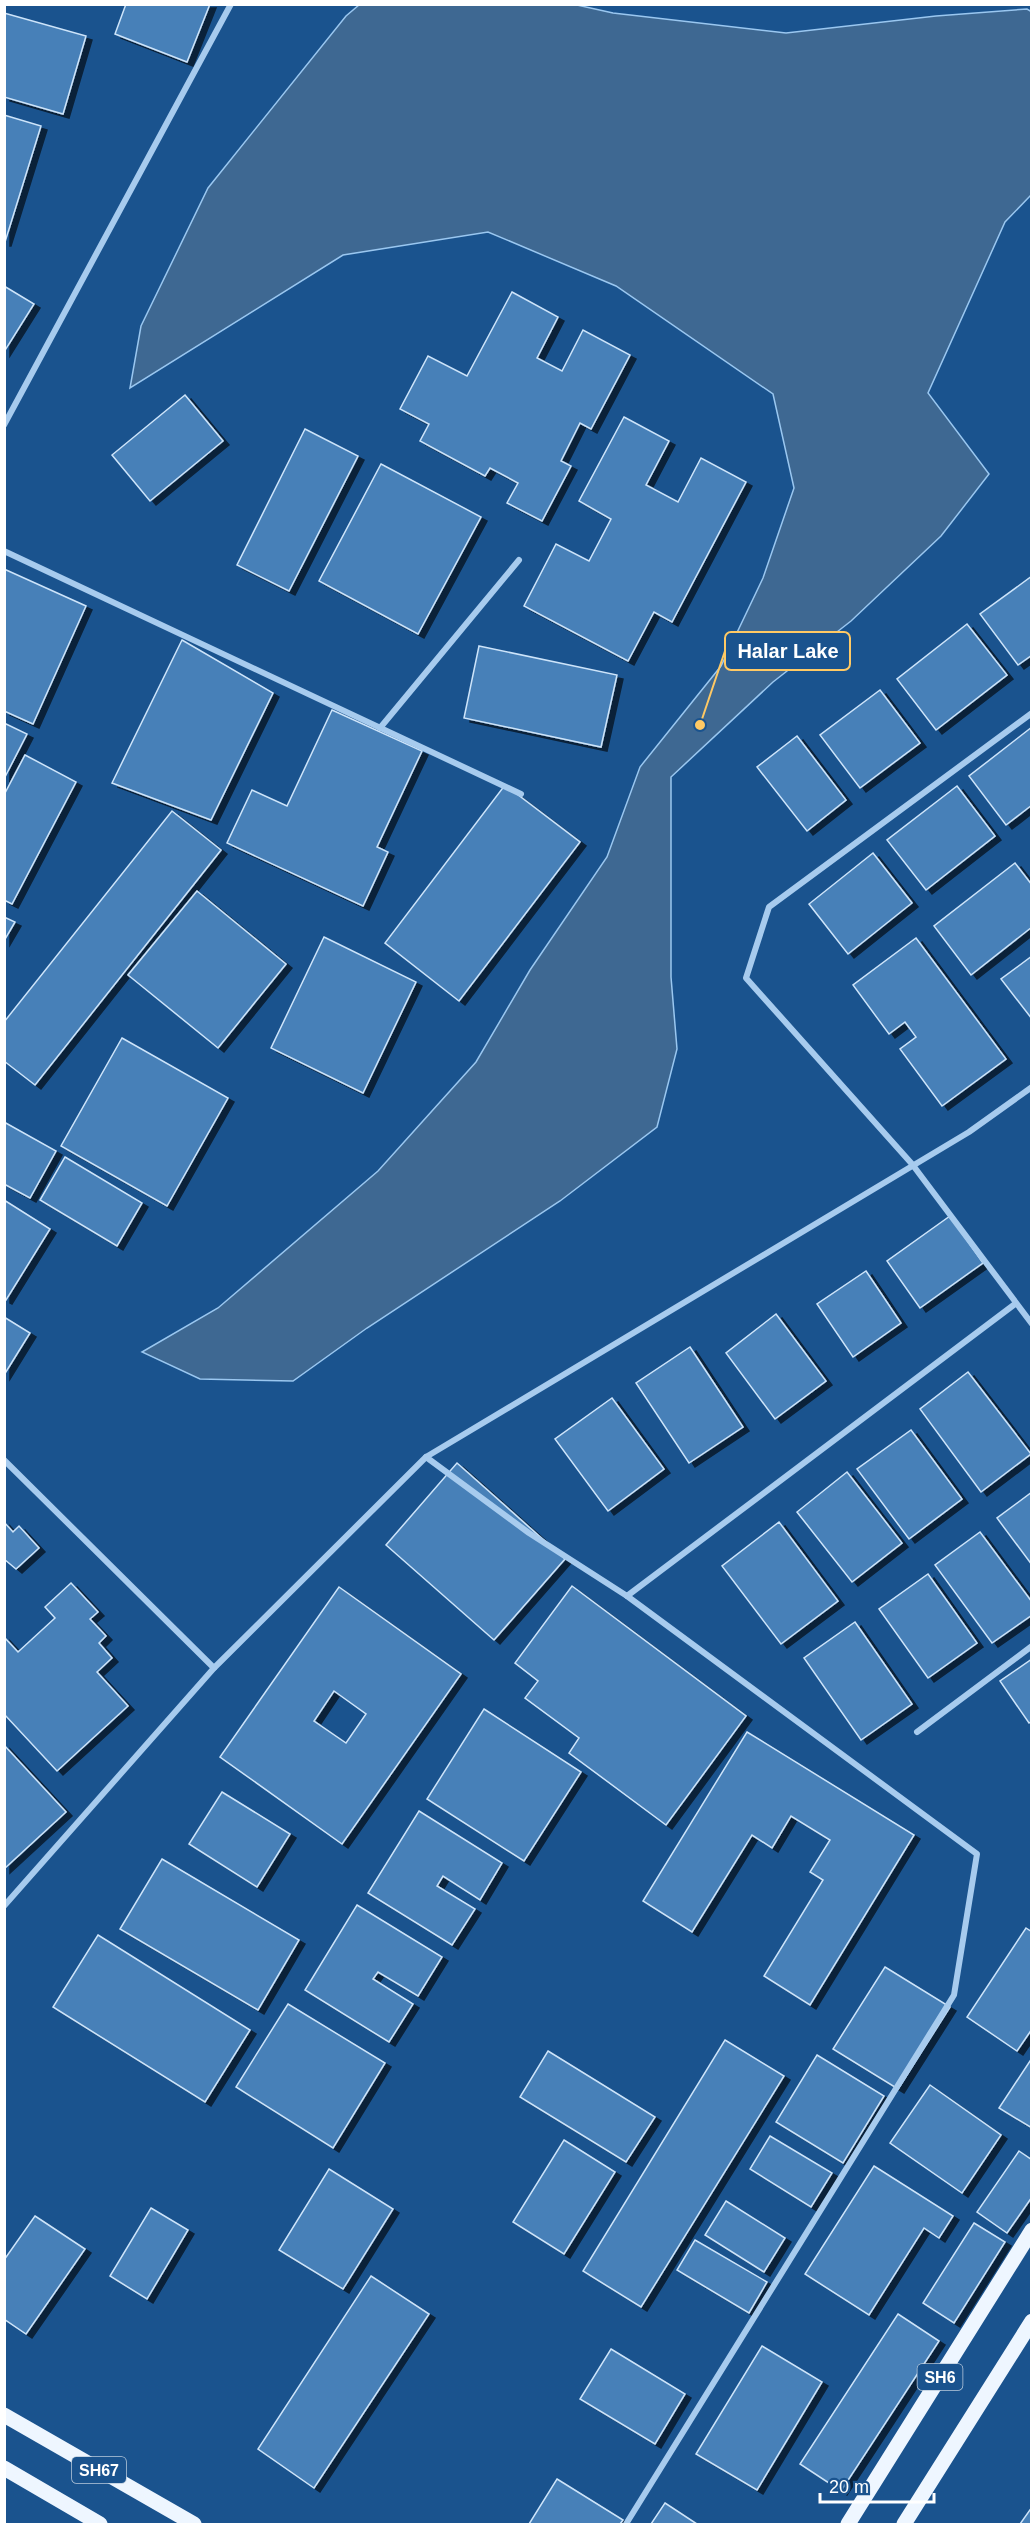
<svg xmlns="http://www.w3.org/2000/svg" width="1036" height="2529" viewBox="0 0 1036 2529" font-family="Helvetica,sans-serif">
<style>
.water{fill:#3e6892;stroke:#9ac7f0;stroke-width:1.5}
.building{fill:#4780b8;stroke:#cde4fa;stroke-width:1.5;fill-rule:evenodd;filter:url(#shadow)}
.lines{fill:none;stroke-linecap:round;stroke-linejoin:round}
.street{stroke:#a7cbee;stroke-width:6}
.primary{stroke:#eef6ff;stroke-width:15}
.labels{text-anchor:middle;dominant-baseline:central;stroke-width:4.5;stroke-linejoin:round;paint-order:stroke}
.shield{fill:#1a538e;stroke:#bacbdd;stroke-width:1.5}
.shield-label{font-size:16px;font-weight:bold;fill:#fff}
.leader{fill:none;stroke:#ffc964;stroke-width:2}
.callout-dot{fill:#ffc964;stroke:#1a538e;stroke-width:2}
.callout{fill:#1a538e;stroke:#ffc964;stroke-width:2}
.callout-label{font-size:20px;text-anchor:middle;font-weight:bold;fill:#fff}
</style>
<defs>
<filter id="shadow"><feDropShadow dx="6" dy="4" stdDeviation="0" flood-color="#0009"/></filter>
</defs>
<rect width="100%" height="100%" fill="#1a538e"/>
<polygon class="water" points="359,5 577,5 613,13 786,33 936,16 1027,9 1032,12 1031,195 1005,222 928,393 989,474 941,536 851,621 773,682 671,777 671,977 677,1049 657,1127 560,1201 367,1328 293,1381 200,1379 142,1352 218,1308 378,1171 476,1062 530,970 607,857 640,767 721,666 763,578 794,488 773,394 616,286 488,232 343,255 130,388 141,326 208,188 346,16"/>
<g class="building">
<polygon points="126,4 210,4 187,62 115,34"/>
<polygon points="4,13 86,36 63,114 4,97"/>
<polygon points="4,115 41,126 5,242 4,242"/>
<polygon points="4,286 34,304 4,352"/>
<polygon points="512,292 558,317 537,358 562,371 583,330 630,355 591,429 580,423 561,461 571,466 542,521 507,503 518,483 490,468 485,476 420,441 429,424 400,409 428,356 467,376"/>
<polygon points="185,395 223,441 150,501 112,455"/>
<polygon points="624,417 669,441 646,485 678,502 701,458 746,482 672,622 654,612 628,661 524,606 556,544 589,561 611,519 579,501"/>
<polygon points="305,429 358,456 289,591 237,565"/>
<polygon points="381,464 481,517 418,634 319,581"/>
<polygon points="4,569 86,606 33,724 4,711"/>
<polygon points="1032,576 1032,655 1018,665 980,614"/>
<polygon points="967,624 1007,675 936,730 897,679"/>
<polygon points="182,640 273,693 211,820 112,783"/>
<polygon points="479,646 617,675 601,747 464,718"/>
<polygon points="880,690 920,743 860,788 820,735"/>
<polygon points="332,710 422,751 377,847 388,852 363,906 227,843 252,790 287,806"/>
<polygon points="4,723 27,734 4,779"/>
<polygon points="1032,727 1032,805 1006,825 969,776"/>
<polygon points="797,736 846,800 807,831 757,767"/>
<polygon points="25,755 76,782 12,904 4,900 4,795"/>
<polygon points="505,785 580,842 459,1001 385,943"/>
<polygon points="957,786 995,836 926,890 887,840"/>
<polygon points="172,811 221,850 35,1085 4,1061 4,1022"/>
<polygon points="873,853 912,903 848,954 809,904"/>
<polygon points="1015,863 1032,885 1032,927 971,975 934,926"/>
<polygon points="197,891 286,964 218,1048 128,975"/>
<polygon points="4,917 15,922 4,941"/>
<polygon points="324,937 416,982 363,1093 271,1048"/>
<polygon points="916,938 1006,1059 942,1106 900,1049 916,1037 905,1022 889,1034 853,985"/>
<polygon points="1032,956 1032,1019 1001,979"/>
<polygon points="122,1038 228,1098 167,1206 61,1146"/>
<polygon points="4,1122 56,1151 30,1198 4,1184"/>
<polygon points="65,1157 142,1203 117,1246 40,1200"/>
<polygon points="4,1200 50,1229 6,1300 4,1299"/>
<polygon points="950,1216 983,1263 920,1308 887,1261"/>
<polygon points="866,1271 901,1323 853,1357 817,1304"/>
<polygon points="776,1314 826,1381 775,1419 726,1353"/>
<polygon points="4,1317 30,1333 4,1375"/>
<polygon points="690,1347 743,1427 689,1463 636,1383"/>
<polygon points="968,1372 1031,1454 981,1492 920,1409"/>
<polygon points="612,1398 664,1469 608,1511 555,1439"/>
<polygon points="911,1430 962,1499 909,1539 857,1469"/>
<polygon points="457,1463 565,1559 494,1640 386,1545"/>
<polygon points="847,1472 902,1543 852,1582 797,1512"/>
<polygon points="1032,1492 1032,1565 997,1518"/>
<polygon points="4,1522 13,1532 19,1526 39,1548 16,1569 4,1559"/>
<polygon points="779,1522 838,1601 781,1644 722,1566"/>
<polygon points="980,1532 1032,1602 1032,1615 992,1643 935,1565"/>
<polygon points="928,1574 977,1643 928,1678 879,1609"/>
<polygon points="71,1583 98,1612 90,1619 106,1636 99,1643 112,1658 97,1672 128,1706 57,1771 4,1714 4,1637 18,1652 55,1618 45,1607"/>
<polygon points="572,1586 746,1716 666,1825 569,1753 579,1738 525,1698 538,1681 515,1663"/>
<path d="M 339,1587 L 461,1674 L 342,1844 L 220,1757 ZM 334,1691 L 366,1714 L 346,1743 L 314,1721 Z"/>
<polygon points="855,1622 912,1704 861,1740 804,1658"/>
<polygon points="1032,1659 1032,1721 1029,1723 1000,1681"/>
<polygon points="484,1709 581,1772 524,1861 427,1799"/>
<polygon points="747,1732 914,1835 810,2005 764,1976 823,1880 810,1872 830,1840 791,1816 772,1848 752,1835 692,1932 643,1901"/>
<polygon points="4,1745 66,1812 4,1869"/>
<polygon points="222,1792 290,1834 257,1887 189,1844"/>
<polygon points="419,1811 502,1863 480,1900 443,1876 437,1886 475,1909 452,1945 368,1893"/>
<polygon points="162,1859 299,1940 258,2010 120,1929"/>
<polygon points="357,1905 442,1957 418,1996 378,1972 373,1979 413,2004 389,2042 305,1990"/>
<polygon points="1026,1928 1032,1932 1032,2029 1017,2051 967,2017"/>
<polygon points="98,1935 250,2030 205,2102 53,2007"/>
<polygon points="885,1967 950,2007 898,2089 833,2049"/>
<polygon points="288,2004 385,2063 333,2148 236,2087"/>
<polygon points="725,2040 784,2076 641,2307 583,2271"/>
<polygon points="548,2051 655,2117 626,2162 520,2097"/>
<polygon points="817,2055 884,2096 843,2163 776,2122"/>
<polygon points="1032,2058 1032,2128 999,2108"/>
<polygon points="930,2085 1001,2135 962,2193 890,2143"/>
<polygon points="770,2136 832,2173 811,2207 750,2169"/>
<polygon points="564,2140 615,2172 564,2254 513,2222"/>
<polygon points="1019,2151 1032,2160 1032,2197 1007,2233 977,2212"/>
<polygon points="874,2166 953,2216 939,2238 924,2228 869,2315 805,2274"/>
<polygon points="329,2169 393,2209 343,2289 279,2250"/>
<polygon points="726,2201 785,2238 764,2272 705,2235"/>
<polygon points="151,2208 188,2230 147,2299 110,2276"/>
<polygon points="35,2216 85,2249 26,2334 4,2319 4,2260"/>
<polygon points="974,2223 1005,2242 954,2323 923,2303"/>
<polygon points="695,2240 767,2282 749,2313 677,2270"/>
<polygon points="371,2276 429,2314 314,2488 258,2449"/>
<polygon points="898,2314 939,2341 841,2491 800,2464"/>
<polygon points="762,2346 822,2382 757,2490 696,2454"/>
<polygon points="611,2349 685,2394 655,2444 580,2399"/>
<polygon points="557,2479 623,2520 620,2524 529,2524"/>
<polygon points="665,2503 697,2524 651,2524"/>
<polygon points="1032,2507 1032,2524 1020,2524"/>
</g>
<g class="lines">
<g class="street">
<polyline points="4,425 231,4"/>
<polyline points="4,551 521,794"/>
<polyline points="1032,713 769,907 746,978 912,1164 1032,1324"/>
<polyline points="380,728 519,560"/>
<polyline points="426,1457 529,1533 627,1596 1015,1304"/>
<polyline points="4,1460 214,1668"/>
<polyline points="917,1732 1032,1646"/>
<polyline points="4,1906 214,1668 426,1457 969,1132 1032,1087"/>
<polyline points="626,2524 954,1995 977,1854 627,1596"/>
</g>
<g class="primary">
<polyline points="4,2415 194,2524"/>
<polyline points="4,2468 100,2524"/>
<polyline points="848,2524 1032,2230"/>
<polyline points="904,2524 1032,2321"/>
</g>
</g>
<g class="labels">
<g class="shield">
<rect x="917.5" y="2364" width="45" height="26" rx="4.5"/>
<rect x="72" y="2457" width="54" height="26" rx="4.5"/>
</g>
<g class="shield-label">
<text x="940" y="2377">SH6</text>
<text x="99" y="2470">SH67</text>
</g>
</g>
<path class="leader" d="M700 725L725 651"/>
<circle class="callout-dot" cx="700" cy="725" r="6"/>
<rect class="callout" x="725" y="632" width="125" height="38" rx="6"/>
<g class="callout-label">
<text x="788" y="658">Halar Lake</text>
</g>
<rect width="1036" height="2529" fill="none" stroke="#ffffff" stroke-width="12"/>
<path d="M820 2493v9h114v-9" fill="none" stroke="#ffffff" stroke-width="3"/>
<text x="829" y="2493" font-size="18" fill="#ffffff" stroke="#1a538e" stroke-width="4.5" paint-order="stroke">20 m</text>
</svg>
